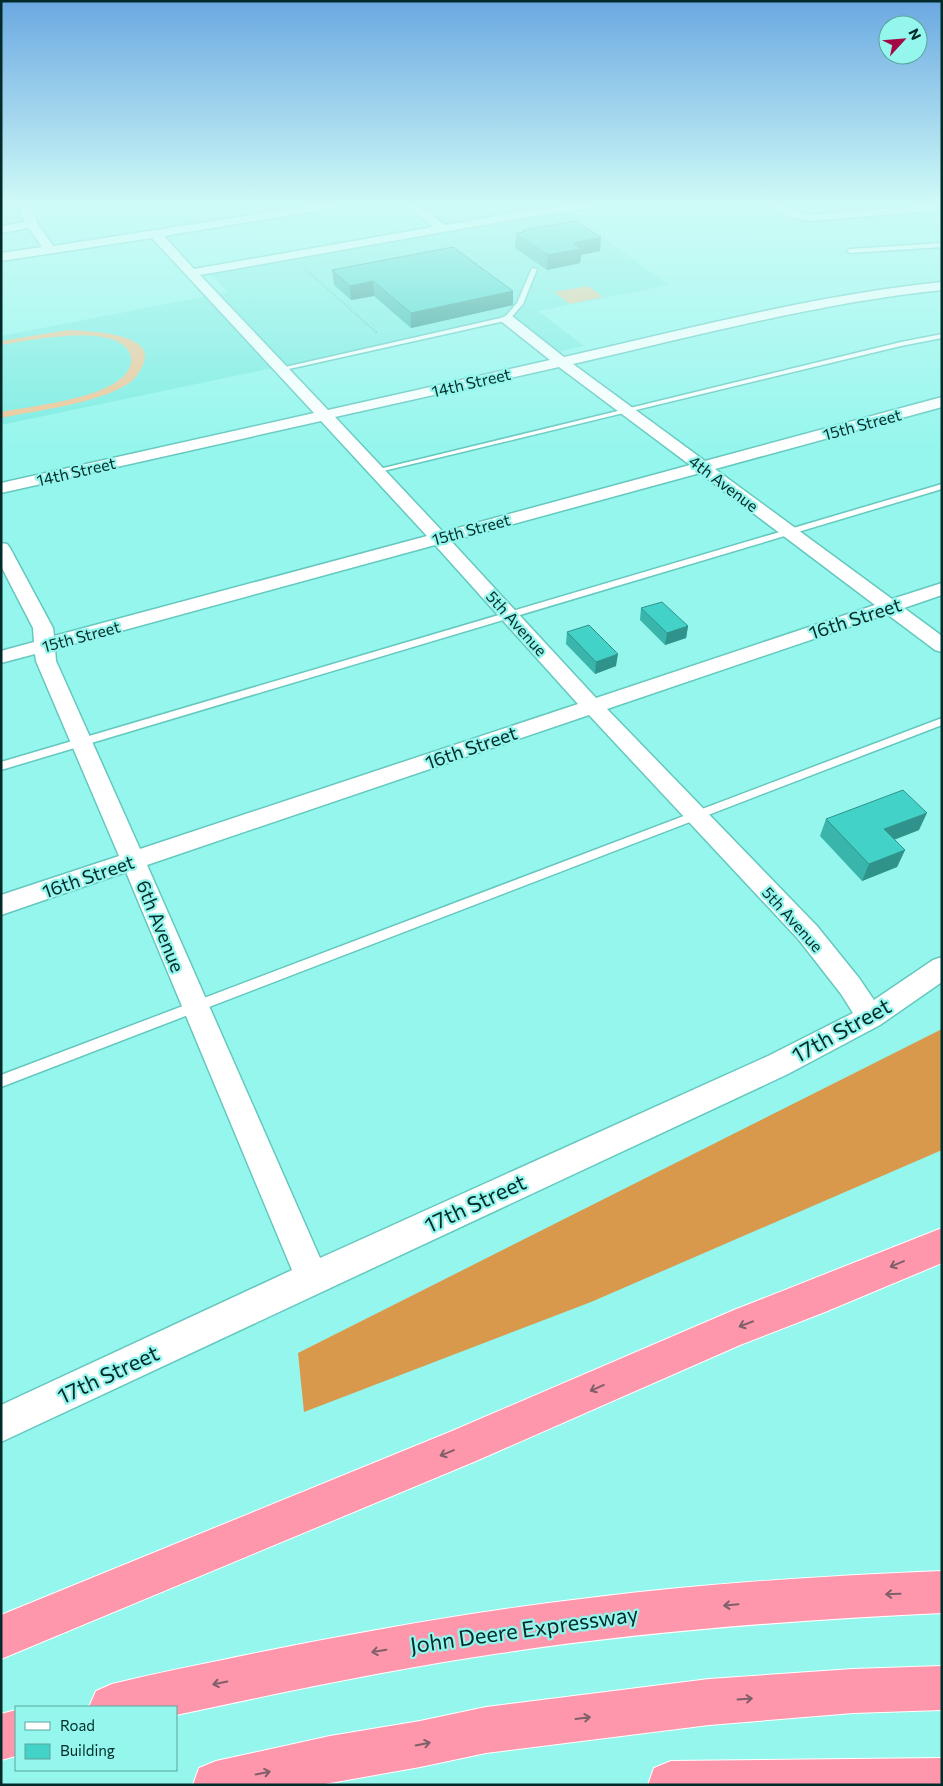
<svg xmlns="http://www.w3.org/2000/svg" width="943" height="1786" viewBox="0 0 943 1786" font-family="Commissioner,sans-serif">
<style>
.built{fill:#7cece2}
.green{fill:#f1c494}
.forest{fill:#d9994d}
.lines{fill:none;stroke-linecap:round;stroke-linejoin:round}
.service-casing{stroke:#65c8bf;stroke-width:3}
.minor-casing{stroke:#65c8bf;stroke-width:3}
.trunk-casing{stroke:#fff;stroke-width:2}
.path{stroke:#4a918b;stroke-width:2;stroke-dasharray:0.5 2;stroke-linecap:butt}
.service{fill:#fff;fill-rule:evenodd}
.minor{fill:#fff;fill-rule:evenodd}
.trunk{fill:#fe96ac;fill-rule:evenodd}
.wall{fill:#3ab5ac}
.shaded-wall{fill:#2f938c}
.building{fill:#43d2c8;stroke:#2f938c}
.oneway{stroke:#7f606a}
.labels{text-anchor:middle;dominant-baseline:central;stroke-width:4.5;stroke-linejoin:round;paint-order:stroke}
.far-street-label{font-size:16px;fill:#002b28;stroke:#94f6ed}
.street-label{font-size:19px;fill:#002b28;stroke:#94f6ed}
.near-street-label{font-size:22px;fill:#002b28;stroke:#94f6ed}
</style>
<rect width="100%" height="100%" fill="#94f6ed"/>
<polygon class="built" points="567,212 669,285 538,311 584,346 556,352 508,316 297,363 1,425 1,336 228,292 209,273 223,272"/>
<g class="green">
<polygon points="588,286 603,297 570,304 554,292"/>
<path d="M 68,330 C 84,331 159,332 143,365 C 139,373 135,380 126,385 C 95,404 38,410 1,418 L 1,412 C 33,406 95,399 119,380 C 126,375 133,365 131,357 C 123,320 26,341 1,345 L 1,341 Z"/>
</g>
<polygon class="forest" points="942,1029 942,1150 591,1302 304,1412 298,1353"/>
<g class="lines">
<g class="service-casing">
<g id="service">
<polygon points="942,243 942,247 850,253 847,251 850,249"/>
<polygon points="532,268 537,269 523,304 509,320 280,371 276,369 505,317 517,303"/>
<polygon points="942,334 942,338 901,346 375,473 371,471 901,342"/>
<polygon points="942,484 942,489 1,770 1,762"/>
<polygon points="942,718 942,725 1,1087 1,1075"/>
</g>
</g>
<g class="minor-casing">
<g id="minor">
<path d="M 18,204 L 29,204 L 38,224 L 53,246 L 321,204 L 346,204 L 340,207 L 164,236 L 194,269 L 433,227 L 405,204 L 417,204 L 445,225 C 498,216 551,204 604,204 L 599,207 L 546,214 L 200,275 L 328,410 L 550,360 L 502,322 L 500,319 L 507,315 L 512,316 L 564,357 C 689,329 814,295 942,282 L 942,290 C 817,303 695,336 573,364 L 705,461 L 942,397 L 942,407 L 715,469 L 892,599 L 942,583 L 942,595 L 904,608 L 942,636 L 942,652 L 935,650 L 887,614 L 607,709 L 817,926 L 859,978 L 874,1000 L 933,960 L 942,957 L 942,982 L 880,1025 L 788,1074 L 1,1442 L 1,1405 L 292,1270 L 126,872 L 1,915 L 1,895 L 119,856 L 36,661 L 35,654 L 1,663 L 1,651 L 34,642 L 33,628 L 1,566 L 1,543 L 7,544 L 10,548 L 53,628 L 54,636 L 427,536 L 321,421 L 1,493 L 1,483 L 314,413 L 152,238 L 1,261 L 1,253 L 42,247 L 29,228 L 1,233 L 1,226 L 25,222 ZM 559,367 L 690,465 L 443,532 L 335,417 ZM 700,473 L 875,605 L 596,698 L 451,541 ZM 435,545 L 578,704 L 140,849 L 56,661 L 55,649 ZM 589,715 L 799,940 L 841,994 L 853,1013 L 768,1056 L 320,1258 L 147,865 Z"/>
<path d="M 769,204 C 785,202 794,212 809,215 L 942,204 L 942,210 L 809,221 L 789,217 Z"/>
</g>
</g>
<g class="trunk-casing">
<g id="trunk">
<polygon points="942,1228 942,1263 825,1312 740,1345 476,1461 1,1659 1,1615 452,1431 734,1310"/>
<path d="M 942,1571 L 942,1613 C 794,1620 647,1631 501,1653 C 392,1669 284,1692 176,1715 L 176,1707 L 89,1707 L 96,1691 L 112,1684 C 160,1672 208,1663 256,1653 C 366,1631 477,1611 589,1598 C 706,1583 824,1576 942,1571 Z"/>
<polygon points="942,1666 942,1710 853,1713 709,1725 486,1753 420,1767 319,1785 193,1785 199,1768 216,1761 330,1736 420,1721 486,1707 709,1679 853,1669"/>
<polygon points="16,1710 16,1756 1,1760 1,1714"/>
<polygon points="942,1758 942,1785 648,1785 654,1768 671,1761"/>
</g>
</g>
<polyline class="path" points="305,269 377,333"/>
<use href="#service" class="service"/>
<use href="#minor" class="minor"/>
<use href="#trunk" class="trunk"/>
</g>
<g class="wall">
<polygon points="524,230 600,251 581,255 580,263 547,270 515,248 516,234 524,232"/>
<polygon points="332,270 513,291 513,305 411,328 374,296 351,300 334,285"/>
<polygon points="641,608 688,626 686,638 665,645 640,620"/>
<polygon points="567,632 616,666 595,674 566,644"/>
<polygon points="826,819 919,830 894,840 905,850 897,867 862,881 820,836"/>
</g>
<g class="shaded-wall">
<polygon points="601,237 600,251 581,255 580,263 547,270 548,255 573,243"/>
<polygon points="373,281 374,296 351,300 350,286"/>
<polygon points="513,291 513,305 411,328 411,313"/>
<polygon points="688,626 686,638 665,645 667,633"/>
<polygon points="618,654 616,666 595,674 596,662"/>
<polygon points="927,813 919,830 877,846 884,829"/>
<polygon points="905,850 897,867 862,881 869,864"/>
</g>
<g class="building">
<polygon points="574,221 601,237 573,243 581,249 548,255 516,234 526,231 524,230"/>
<polygon points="453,247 513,291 411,313 373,281 350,286 332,270"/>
<polygon points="662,602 688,626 667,633 641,608"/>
<polygon points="589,625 618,654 596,662 567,632"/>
<polygon points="903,790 927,813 884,829 905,850 869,864 826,819"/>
</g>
<defs><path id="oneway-shaft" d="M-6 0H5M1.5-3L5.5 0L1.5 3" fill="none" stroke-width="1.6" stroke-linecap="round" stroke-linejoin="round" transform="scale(1.25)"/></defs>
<g class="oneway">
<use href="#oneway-shaft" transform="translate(897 1264) rotate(157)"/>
<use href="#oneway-shaft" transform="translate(746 1324) rotate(159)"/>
<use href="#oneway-shaft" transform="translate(597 1388) rotate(156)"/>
<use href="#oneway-shaft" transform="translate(447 1453) rotate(158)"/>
<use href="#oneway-shaft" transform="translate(893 1594) rotate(178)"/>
<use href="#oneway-shaft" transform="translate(731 1605) rotate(175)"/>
<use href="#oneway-shaft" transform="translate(379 1651) rotate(170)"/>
<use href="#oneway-shaft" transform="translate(220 1683) rotate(168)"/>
<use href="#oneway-shaft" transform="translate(745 1699) rotate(-4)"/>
<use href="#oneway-shaft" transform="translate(583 1718) rotate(-7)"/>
<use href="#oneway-shaft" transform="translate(423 1744) rotate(-11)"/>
<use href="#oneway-shaft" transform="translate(263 1773) rotate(-12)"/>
</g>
<linearGradient id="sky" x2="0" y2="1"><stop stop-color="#6ba8e1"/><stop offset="0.45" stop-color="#cffbf7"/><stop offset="1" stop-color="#cffbf7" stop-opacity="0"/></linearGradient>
<rect width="943" height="454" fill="url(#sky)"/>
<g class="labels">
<g class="far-street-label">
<text transform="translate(471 382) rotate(-13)">14th Street</text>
<text transform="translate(862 424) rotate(-15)">15th Street</text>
<text transform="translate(76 471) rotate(-13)">14th Street</text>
<text transform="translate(724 483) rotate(37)">4th Avenue</text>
<text transform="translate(471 529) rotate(-15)">15th Street</text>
<text transform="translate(517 623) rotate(48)">5th Avenue</text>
<text transform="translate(81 636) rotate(-15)">15th Street</text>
<text transform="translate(793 919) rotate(48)">5th Avenue</text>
</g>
<g class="street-label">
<text transform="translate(855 618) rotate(-18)">16th Street</text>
<text transform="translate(471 747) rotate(-19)">16th Street</text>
<text transform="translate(88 876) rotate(-19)">16th Street</text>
<text transform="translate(161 926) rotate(68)">6th Avenue</text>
</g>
<g class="near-street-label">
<text transform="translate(841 1030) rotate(-29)">17th Street</text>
<text transform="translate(475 1203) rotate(-25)">17th Street</text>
<text transform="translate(108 1374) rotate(-25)">17th Street</text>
<text transform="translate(524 1629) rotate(-8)">John Deere Expressway</text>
</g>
</g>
<rect width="943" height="1786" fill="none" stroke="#002b28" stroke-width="5"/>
<rect x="15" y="1706" width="162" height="65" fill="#94f6ed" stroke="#59a59e"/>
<rect x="25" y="1722" width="25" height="8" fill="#ffffff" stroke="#59a59e"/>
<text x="60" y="1731" font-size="15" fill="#002b28">Road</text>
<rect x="25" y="1744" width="25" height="15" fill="#43d2c8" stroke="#59a59e"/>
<text x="60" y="1756" font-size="15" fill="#002b28">Building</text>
<g transform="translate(903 40) rotate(64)"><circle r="24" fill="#94f6ed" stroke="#59a59e"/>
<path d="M0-4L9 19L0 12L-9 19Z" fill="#a30a45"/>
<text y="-8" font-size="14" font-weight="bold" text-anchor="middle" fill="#002b28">N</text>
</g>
</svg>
